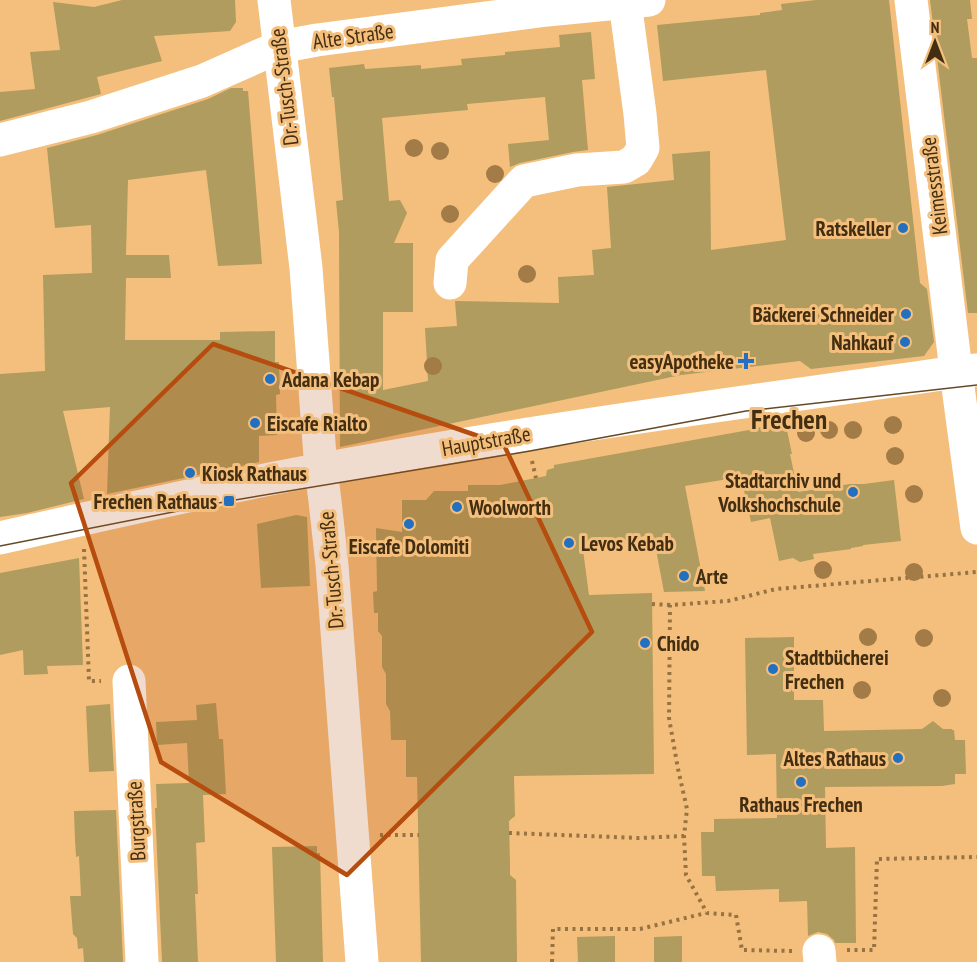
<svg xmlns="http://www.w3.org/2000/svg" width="977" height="962" viewBox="0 0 977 962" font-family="'PT Sans Narrow',sans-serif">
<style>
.building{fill:#af9c5e}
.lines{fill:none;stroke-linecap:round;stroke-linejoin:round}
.path{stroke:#977344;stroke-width:4;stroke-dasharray:3 4.5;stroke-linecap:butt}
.minor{stroke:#fff;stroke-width:33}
.tram{stroke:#654a26;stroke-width:1.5}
.tree{fill:#a37b47}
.marked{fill:#b64c0e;fill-opacity:0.2;stroke:#b64c0e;stroke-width:4.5;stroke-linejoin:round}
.poi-dot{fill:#2270bf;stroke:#f4bf7c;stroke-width:2}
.labels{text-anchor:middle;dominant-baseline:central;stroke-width:6;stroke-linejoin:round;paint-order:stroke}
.street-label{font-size:21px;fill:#432e12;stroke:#f4bf7c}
.poi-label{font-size:21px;font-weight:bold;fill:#432e12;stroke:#f4bf7c;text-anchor:start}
.district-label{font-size:27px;font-weight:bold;fill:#432e12;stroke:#f4bf7c}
</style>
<rect width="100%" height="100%" fill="#f4bf7c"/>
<g class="building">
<polygon points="122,0 235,0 236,22 230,31 154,36 162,61 97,77 101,94 0,121 0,92 35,89 30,52 60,50 53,2 94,7"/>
<polygon points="816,0 889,0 920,283 927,289 934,342 924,356 811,369 800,361 681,375 340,447 339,232 336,201 343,200 334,97 332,97 329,68 364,64 365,69 421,65 421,69 462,65 461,59 505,55 505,52 560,47 559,35 591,32 595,79 582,80 588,150 573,152 520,163 510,167 508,144 549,140 545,97 467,104 468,110 382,118 389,201 400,200 407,213 394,243 413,243 413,312 383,312 383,390 428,381 425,328 457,326 455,301 559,303 558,277 594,275 592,250 611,248 607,187 674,180 672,154 710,151 711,250 786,240 766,70 663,81 657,25 760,15 760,13 782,10 781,4"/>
<polygon points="930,0 970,0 972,19 967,19 972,58 977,58 977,313 968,313"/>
<polygon points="231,88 243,88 243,91 248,91 262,264 218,266 206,170 128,180 126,255 169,255 171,278 126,278 125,340 220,340 220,332 275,331 275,362 279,362 280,394 276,395 277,435 259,436 259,462 107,494 110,407 63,411 84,499 27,513 0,517 0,374 45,371 43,275 92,273 91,225 55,228 47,148 97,135 208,99"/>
<polygon points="785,421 792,454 790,454 798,492 850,484 864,484 894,480 901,541 863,545 863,546 851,548 851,549 813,554 814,559 800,562 793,558 779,561 770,518 751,522 741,477 685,486 705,591 664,592 653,534 583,550 589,595 652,593 654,774 514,776 515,816 509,821 510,864 510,875 516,880 517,962 421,962 417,777 406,777 406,740 391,740 390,711 386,704 386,674 382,667 382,636 378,631 378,613 374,613 373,592 377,591 376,528 402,532 402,500 426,500 434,491 468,491 468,485 500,485 546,476 547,470 554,468 554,465 749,430"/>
<polygon points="296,515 307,517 310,586 261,588 257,524"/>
<polygon points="79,558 83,665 47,666 48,674 24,675 23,650 0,655 0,573"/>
<polygon points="794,637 794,700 823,700 824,731 922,729 933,721 943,729 952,729 952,730 954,730 955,740 965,740 966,774 955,774 955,784 942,786 825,787 826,848 855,847 856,943 835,943 834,940 827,934 818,932 808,936 807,901 779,902 779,889 716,891 715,876 702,876 701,832 714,832 714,819 777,818 776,754 747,755 745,638"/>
<polygon points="216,703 219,739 223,739 226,794 203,795 205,842 196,843 198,894 195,894 198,962 162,962 155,808 157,808 156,784 189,783 187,743 157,745 156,722 197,720 196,705"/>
<polygon points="110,704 114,771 89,772 86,706"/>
<polygon points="116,810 123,962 84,962 83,948 78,949 77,938 73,934 70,896 81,896 79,856 76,857 75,840 74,811"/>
<polygon points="317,846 317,853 320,853 323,962 276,962 272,847"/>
<polygon points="615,936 615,962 578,962 577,937"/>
<polygon points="682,936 682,962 654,962 654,937"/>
</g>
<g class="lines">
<g class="path">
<polyline points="532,461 536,478"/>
<polyline points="84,549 89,681 101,681"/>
<polyline points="652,604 670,605"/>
<polyline points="509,833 639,838 684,836"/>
<polyline points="380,835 419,835"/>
<polyline points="847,950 874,950 877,859 977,857"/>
<polyline points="792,951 742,950 736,915 707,913 686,875 684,836 687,809 678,769 669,718 670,605 728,601 776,589 977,572"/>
<polyline points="552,962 553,929 640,929 706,913"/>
</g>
<g class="minor">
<polyline points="274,0 306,268 321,470 325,501 332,565 362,962"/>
<polyline points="911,0 958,387 977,528"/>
<polyline points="0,140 91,117 202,81 279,47 317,40 547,10 649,0"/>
<polyline points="450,283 452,260 524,181 577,170 624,167 636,160 643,148 640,114 625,2"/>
<path d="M 0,538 C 100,515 200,492 301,473 C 518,432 738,403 957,372 L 977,370"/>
<polyline points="129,681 142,962"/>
<polyline points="819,951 820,962"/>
</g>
<polyline class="tram" points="0,546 229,501 530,451 746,411 977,385"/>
</g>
<g class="tree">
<circle cx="414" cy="148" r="9"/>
<circle cx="440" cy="151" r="9"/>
<circle cx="495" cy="174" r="9"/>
<circle cx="450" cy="214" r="9"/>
<circle cx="527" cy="274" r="9"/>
<circle cx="433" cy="366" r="9"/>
<circle cx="893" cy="425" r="9"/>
<circle cx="829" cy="430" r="9"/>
<circle cx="853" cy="430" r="9"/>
<circle cx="806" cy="433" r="9"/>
<circle cx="895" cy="456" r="9"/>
<circle cx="914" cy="494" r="9"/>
<circle cx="823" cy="570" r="9"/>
<circle cx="914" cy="572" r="9"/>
<circle cx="868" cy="637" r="9"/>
<circle cx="924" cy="638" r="9"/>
<circle cx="862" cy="690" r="9"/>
<circle cx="942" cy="698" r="9"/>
</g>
<path class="marked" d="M 213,344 L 504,445 L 592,632 L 347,875 L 161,762 L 71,483 Z"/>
<g class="poi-dot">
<circle cx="903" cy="228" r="6"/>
<circle cx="906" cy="314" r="6"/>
<circle cx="905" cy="342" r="6"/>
<path d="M743 352h6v6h6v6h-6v6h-6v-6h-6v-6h6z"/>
<circle cx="270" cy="379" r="6"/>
<circle cx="255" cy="423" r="6"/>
<circle cx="190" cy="473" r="6"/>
<circle cx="853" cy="492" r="6"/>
<rect x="223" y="495" width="12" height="12" rx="3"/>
<circle cx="457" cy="507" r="6"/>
<circle cx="409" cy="524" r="6"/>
<circle cx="569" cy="543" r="6"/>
<circle cx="684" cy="576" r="6"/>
<circle cx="645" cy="643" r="6"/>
<circle cx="773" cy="669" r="6"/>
<circle cx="898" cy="758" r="6"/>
<circle cx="801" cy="782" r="6"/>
</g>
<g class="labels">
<g class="street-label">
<text transform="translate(353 36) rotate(-8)">Alte Straße</text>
<text transform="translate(284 87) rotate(-97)">Dr.-Tusch-Straße</text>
<text transform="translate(934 186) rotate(-97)">Keimesstraße</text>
<text transform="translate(486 441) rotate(-10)">Hauptstraße</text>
<text transform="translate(331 570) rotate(-95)">Dr.-Tusch-Straße</text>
<text transform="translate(136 821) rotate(-93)">Burgstraße</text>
</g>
<g class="poi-label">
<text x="891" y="228" text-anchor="end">Ratskeller</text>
<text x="894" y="314" text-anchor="end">Bäckerei Schneider</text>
<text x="893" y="342" text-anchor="end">Nahkauf</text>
<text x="734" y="361" text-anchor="end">easyApotheke</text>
<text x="282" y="379">Adana Kebap</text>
<text x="267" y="423">Eiscafe Rialto</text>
<text x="202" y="473">Kiosk Rathaus</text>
<text x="841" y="480" text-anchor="end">Stadtarchiv und<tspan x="841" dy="24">Volkshochschule</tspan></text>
<text x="217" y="501" text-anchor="end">Frechen Rathaus</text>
<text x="469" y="507">Woolworth</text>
<text x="581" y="543">Levos Kebab</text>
<text x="409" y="546" text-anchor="middle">Eiscafe Dolomiti</text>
<text x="696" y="576">Arte</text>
<text x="657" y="643">Chido</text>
<text x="785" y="657">Stadtbücherei<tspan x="785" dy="24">Frechen</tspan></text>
<text x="886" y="758" text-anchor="end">Altes Rathaus</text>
<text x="801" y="804" text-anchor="middle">Rathaus Frechen</text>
</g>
<g class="district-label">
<text x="789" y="419">Frechen</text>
</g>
</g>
<g transform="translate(935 42)" stroke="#f4bf7c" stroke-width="4.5" paint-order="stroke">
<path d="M0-4.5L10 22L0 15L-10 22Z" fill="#432e12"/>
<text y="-9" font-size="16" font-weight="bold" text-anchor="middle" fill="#432e12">N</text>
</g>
</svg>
